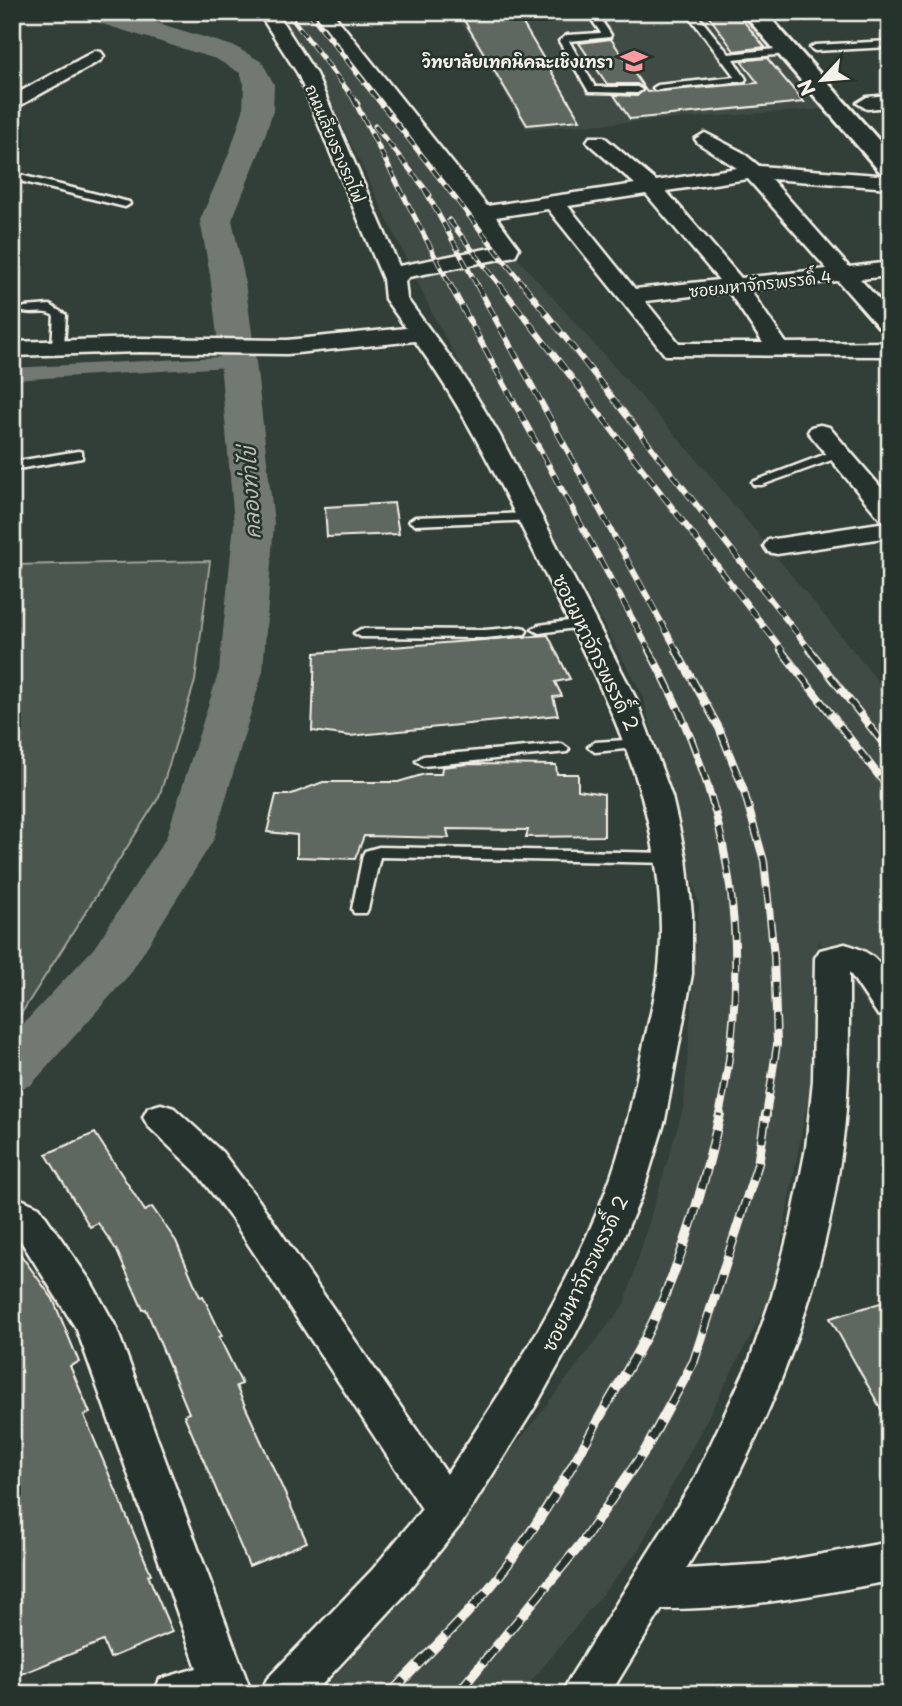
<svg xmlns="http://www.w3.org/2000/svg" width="902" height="1706" viewBox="0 0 902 1706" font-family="'Playpen Sans','Playpen Sans Thai',sans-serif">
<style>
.built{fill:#404b44}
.green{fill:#4c564f;stroke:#a0a49c;stroke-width:2}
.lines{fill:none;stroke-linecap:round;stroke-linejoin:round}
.canal{fill:#727972;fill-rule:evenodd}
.river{fill:#727972;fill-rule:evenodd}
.building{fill:#5f6861;stroke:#f4f1e8;stroke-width:2}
.lane-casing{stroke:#f4f1e8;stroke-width:5}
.street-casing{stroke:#f4f1e8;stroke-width:5}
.primary-casing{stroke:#f4f1e8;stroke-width:6}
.lane{fill:#26332d;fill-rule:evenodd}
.street{fill:#26332d;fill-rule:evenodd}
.primary{fill:#26332d;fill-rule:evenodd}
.rail-far3-casing{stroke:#f4f1e8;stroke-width:5}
.rail-far2-casing{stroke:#f4f1e8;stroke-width:6}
.rail-far1-casing{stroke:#f4f1e8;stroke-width:8}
.rail-casing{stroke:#f4f1e8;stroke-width:10}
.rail-far3{stroke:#26332d;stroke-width:3.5;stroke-dasharray:10;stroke-linecap:butt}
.rail-far2{stroke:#26332d;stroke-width:4.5;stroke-dasharray:12;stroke-linecap:butt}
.rail-far1{stroke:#26332d;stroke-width:5;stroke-dasharray:16;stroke-linecap:butt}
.rail{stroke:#26332d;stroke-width:7;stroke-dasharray:20;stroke-linecap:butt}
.labels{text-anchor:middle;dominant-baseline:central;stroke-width:5;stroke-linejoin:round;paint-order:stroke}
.far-poi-label{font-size:16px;font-weight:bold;fill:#f4f1e8;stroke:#26332d;text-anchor:end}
.far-street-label{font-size:16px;fill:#f4f1e8;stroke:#26332d}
.street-label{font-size:19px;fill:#f4f1e8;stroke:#26332d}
.water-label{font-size:21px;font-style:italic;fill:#babbb3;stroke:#26332d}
</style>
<rect width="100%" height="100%" fill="#323e38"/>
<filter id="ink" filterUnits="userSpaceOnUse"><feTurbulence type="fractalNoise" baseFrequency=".0143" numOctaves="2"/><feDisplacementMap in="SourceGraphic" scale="14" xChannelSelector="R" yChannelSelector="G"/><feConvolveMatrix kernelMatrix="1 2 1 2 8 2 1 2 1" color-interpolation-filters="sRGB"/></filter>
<g filter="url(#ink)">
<g class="built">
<polygon points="274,12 317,12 461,195 694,456 890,696 890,1037 818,940 812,1076 771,1297 639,1549 521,1694 320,1694 361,1646 625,1303 684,1105 699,905 642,694 435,319 345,131 291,34"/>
<polygon points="455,12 740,12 826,109 526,129"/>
</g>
<polygon class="green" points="210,561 195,681 159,797 12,1028 12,565"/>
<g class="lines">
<polygon class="canal" points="238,356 245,358 248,362 245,366 12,380 12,368"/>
<polygon class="river" points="80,12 122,12 236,47 262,62 274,84 273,111 260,151 232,220 244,275 256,362 274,523 263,671 214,839 130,974 31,1085 12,1091 12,1036 94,948 166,838 219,671 234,523 220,362 210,275 200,220 230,151 243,111 244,84 240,73 216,59 83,18"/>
</g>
<g class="building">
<polygon points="459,12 516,12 580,120 527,125"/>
<polygon points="706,12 736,12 765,47 734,51"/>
<polygon points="611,39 647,92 758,83 741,61 767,58 804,102 630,119 614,95 637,96 644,89 637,84 607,84 579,43"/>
<polygon points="394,503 399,534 327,537 325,507"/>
<polygon points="548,635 570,679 555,682 562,696 553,697 558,715 350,736 312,731 315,653"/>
<polygon points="468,764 556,765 557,774 578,774 578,790 604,794 604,836 526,837 528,830 447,829 449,838 364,836 355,859 297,857 297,835 267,832 276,795 289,795 323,782 398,782 425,774 441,774 442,767"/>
<polygon points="95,1133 145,1211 152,1207 176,1241 200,1297 203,1296 222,1336 219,1337 242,1384 236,1386 307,1542 249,1566 184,1415 189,1413 146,1309 143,1310 117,1251 98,1223 90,1227 46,1154"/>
<polygon points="12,1243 53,1299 79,1362 70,1366 90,1413 84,1415 151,1574 148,1575 172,1632 110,1658 103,1641 19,1675 12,1656"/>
<polygon points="890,1300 890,1425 830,1318"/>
</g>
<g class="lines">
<g class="lane-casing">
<g id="lane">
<polygon points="630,12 664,12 601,20 611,35 610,37 569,41 595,87 637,87 642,90 637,93 589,92 559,41 567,35 601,33 592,20 595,16"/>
<polygon points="686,12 695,12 729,54 786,48 791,51 786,54 733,59 746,79 744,81 655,90 653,88 658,85 735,77"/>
<polygon points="890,41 890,47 815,51 810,48 815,45"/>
<polygon points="12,173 129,202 130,204 125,207 12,179"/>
<path d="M 50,305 L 66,315 L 64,346 L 58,349 L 52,346 L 54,316 C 43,308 30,317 19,310 L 25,307 Z"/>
<polygon points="839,449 845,453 843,456 762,485 754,485 752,482"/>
<polygon points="78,451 82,452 82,458 12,470 12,462"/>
<polygon points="531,513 536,514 536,520 415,525 409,521 415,517"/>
<polygon points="584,619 591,623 589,626 539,633 532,629 539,625"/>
<polygon points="520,627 525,628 527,631 525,634 485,638 361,637 354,633 361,629 485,630"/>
<polygon points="640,739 645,741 647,744 645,747 595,752 588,747 595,742"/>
<polygon points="562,744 569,749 567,752 423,766 416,761 423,756"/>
<polygon points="379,847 670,853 678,858 670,863 380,857 368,909 366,913 354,913 352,909 363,855 365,851"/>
</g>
</g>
<g class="street-casing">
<g id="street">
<path d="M 258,12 L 276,12 L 316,74 L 399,266 L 496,247 L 314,12 L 332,12 L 487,206 L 635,184 L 590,145 L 587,141 L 590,137 L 604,137 L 656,181 L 737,168 L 698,143 L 695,139 L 705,133 L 742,152 L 759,166 L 890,176 L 890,188 L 771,179 L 849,267 L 890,262 L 890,276 L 860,279 L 890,312 L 890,333 L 882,331 L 838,281 L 750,290 L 786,343 L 890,342 L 890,356 L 665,355 L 548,209 L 496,217 L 519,248 L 515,256 L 409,277 L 405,281 L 407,299 L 462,373 L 499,434 L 636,699 L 672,797 L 686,858 L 692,914 L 692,974 L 665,1120 L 643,1192 L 613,1262 L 575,1335 L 535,1407 L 462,1523 L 402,1598 L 313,1694 L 260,1694 L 267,1679 L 372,1570 L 422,1509 L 231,1218 L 196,1172 L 148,1126 L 143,1117 L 148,1108 L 161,1104 L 174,1108 L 222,1152 L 257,1198 L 447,1474 C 506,1385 566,1294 605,1193 C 624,1144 634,1094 644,1043 C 649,1021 655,998 658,976 C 666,918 657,852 642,797 C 620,720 583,651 548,580 C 507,498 469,416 415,341 L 287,354 L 140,352 L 12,356 L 12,342 L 140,338 L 287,340 L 406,328 L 385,299 L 383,279 L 298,74 ZM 748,179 L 827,269 L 741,278 L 666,191 ZM 646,194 L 719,280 L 635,289 L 568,206 ZM 729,292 L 763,343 L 679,343 L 645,301 Z"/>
<polygon points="800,12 797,16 781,18 772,13"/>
<polygon points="95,51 101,52 104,56 101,60 12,110 12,96"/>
<polygon points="890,95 890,107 867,109 857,103 867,97"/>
<polygon points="820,425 829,427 890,498 890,537 777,554 768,552 764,546 768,540 886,522 881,520 808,432 811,427"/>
<path d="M 845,944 C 888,956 890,978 890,1018 L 878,1015 L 849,972 C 849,1031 850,1089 842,1147 C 823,1298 764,1440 686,1569 L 767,1564 L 890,1542 L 890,1581 C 810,1596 743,1609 662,1609 L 610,1694 L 562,1694 L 569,1679 L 694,1480 L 749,1362 L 772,1296 L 791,1224 L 806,1148 L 813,1080 L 815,958 L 820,950 Z"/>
<polygon points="12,1195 39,1207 91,1282 116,1327 252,1694 153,1694 160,1679 197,1668 77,1330 12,1227"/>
</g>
</g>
<g class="primary-casing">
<polygon id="primary" points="742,12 765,12 890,153 890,175 881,173"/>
</g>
<use href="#lane" class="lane"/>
<use href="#street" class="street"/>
<use href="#primary" class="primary"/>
<g class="rail-far3-casing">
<g id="rail-far3">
<polyline points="287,12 358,104"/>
<polyline points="309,12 525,287"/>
<polyline points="353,98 451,287"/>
<polyline points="375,126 430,195"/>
<polyline points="424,188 478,287"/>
<polyline points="449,220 501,287"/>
</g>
</g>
<g class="rail-far2-casing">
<g id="rail-far2">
<polyline points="450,285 650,651"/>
<polyline points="477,285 677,651"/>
<polyline points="500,285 783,651"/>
<polyline points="524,285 811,651"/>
</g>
</g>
<g class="rail-far1-casing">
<g id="rail-far1">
<path d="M 649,650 C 732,801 755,947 719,1116"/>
<polyline points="676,650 719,728 743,788 764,861 774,956 777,1044 766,1116"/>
<polyline points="781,650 890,790"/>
<polyline points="810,650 890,752"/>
</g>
</g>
<g class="rail-casing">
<g id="rail">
<path d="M 390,1694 C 425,1656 463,1621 495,1581 C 534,1532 566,1478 596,1424 C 614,1391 635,1360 651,1326 C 683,1259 704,1187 720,1114"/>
<polyline points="457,1694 581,1544 646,1449 694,1361 758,1164 766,1114"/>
</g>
</g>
<use href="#rail-far3" class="rail-far3"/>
<use href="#rail-far2" class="rail-far2"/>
<use href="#rail-far1" class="rail-far1"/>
<use href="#rail" class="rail"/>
</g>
</g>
<defs>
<g id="university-bare" transform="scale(2.1)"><path d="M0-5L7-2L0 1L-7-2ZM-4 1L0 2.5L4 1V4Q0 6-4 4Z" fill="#ff9aa2" stroke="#26332d" stroke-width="2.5" paint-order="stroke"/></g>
</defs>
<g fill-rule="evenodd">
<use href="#university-bare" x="634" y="61"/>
</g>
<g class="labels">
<g class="far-poi-label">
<text x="613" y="61">วิทยาลัยเทคนิคฉะเชิงเทรา</text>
</g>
<g class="far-street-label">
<text transform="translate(336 143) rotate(67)">ถนนเลียงรางรถไฟ</text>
<text transform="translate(760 283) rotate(-6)">ซอยมหาจักรพรรดิ์ 4</text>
</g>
<g class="street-label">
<text transform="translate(597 652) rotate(64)">ซอยมหาจักรพรรดิ์ 2</text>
<text transform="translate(584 1273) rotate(-64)">ซอยมหาจักรพรรดิ์ 2</text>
</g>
<g class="water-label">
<text transform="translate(249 493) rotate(-93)">คลองท่าไข่</text>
</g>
</g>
<rect width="902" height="1706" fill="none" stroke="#26332d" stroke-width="42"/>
<rect x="21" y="21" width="860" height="1664" fill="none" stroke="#f4f1e8" stroke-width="2.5" filter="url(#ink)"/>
<g transform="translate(822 80) rotate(244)" stroke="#26332d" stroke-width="5" paint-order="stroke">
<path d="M0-5L12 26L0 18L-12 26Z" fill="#f4f1e8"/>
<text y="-10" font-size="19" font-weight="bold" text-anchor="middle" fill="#f4f1e8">N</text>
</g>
</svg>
